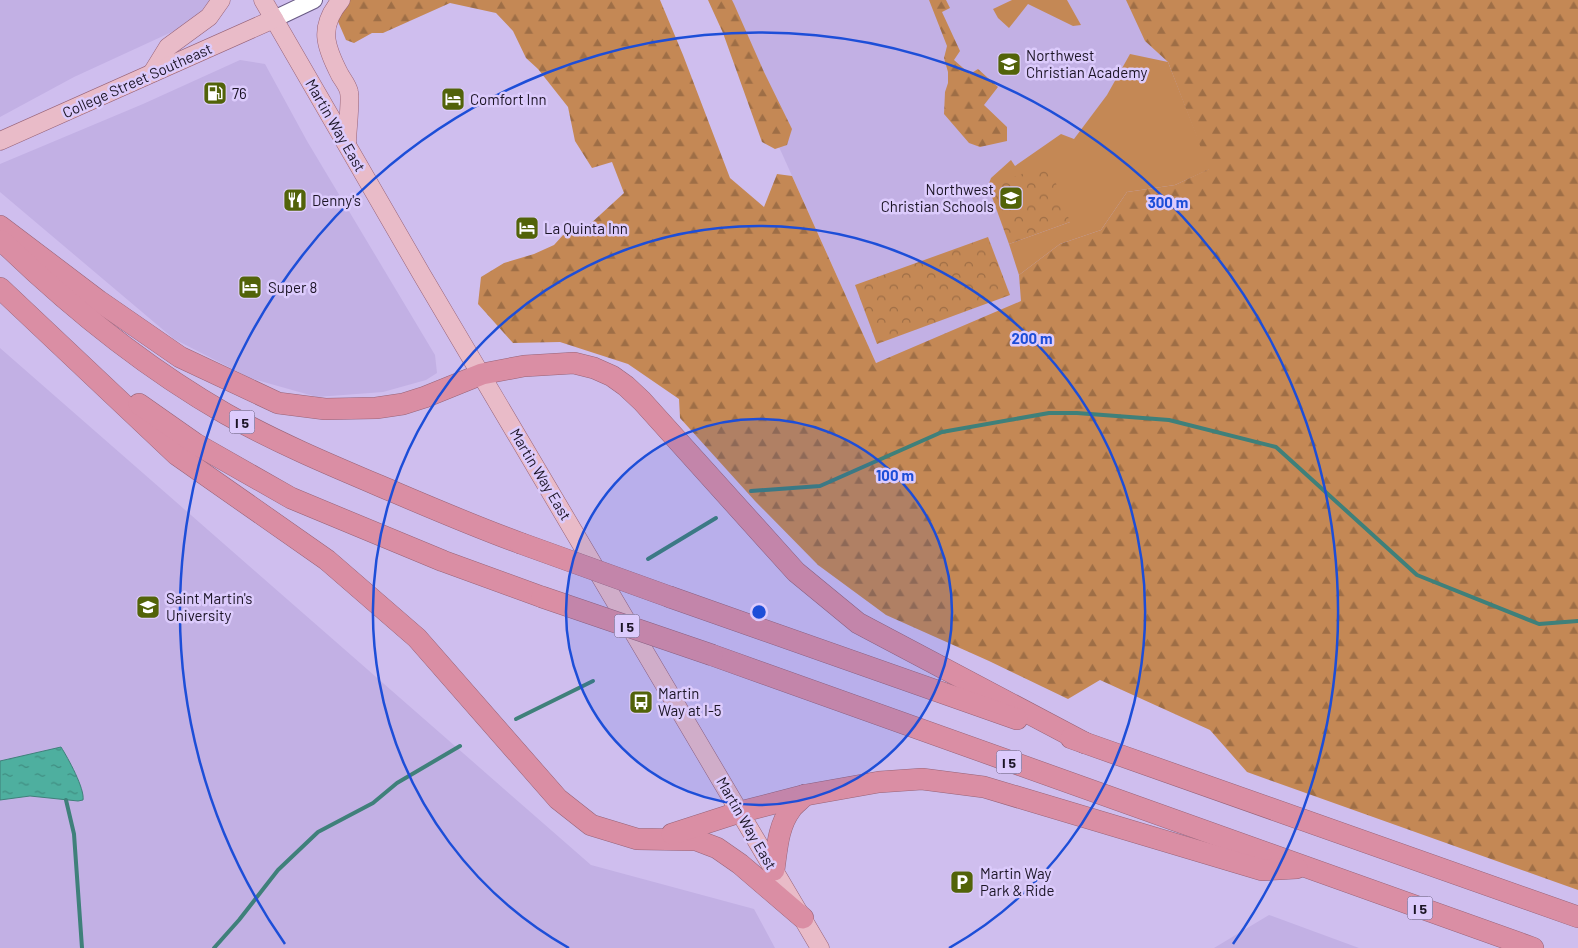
<svg xmlns="http://www.w3.org/2000/svg" width="1578" height="948" viewBox="0 0 1578 948" font-family="Barlow,sans-serif">
<style>
.built{fill:#c2b0e4}
.grass{fill:#c48855}
.forest{fill:url(#forest-firs)}
.park{fill:url(#park-crowns)}
.water{fill:url(#water-ripples);stroke:#3f807a}
.lines{fill:none;stroke-linecap:round;stroke-linejoin:round}
.stream{stroke:#3f807a;stroke-width:4}
.secondary-casing{stroke:#695a84;stroke-width:18}
.primary-casing{stroke:#976378;stroke-width:19}
.highway-casing{stroke:#976378;stroke-width:22}
.secondary{stroke:#fff;stroke-width:16}
.primary{stroke:#e9bbc8;stroke-width:18}
.highway{stroke:#da8ea4;stroke-width:21}
.highway-bridge-casing{stroke:#976378;stroke-width:22;stroke-linecap:butt}
.highway-bridge{stroke:#da8ea4;stroke-width:21}
.ring{fill:none;stroke:#1d4ed8;stroke-width:2.5}
.labels{text-anchor:middle;dominant-baseline:central;stroke-width:5;stroke-linejoin:round;paint-order:stroke}
.shield{fill:#dccbfc;stroke:#554b66;stroke-width:1}
.shield-label{font-size:14px;font-weight:bold;fill:#1b1425}
.poi-label{font-size:15px;fill:#1b1425;stroke:#dccbfc;text-anchor:start}
.street-label{font-size:15px;fill:#1b1425;stroke:#dccbfc}
.centre{fill:#1d4ed8;stroke:#dccbfc;stroke-width:2.5}
.ring-label{font-size:15px;text-anchor:middle;font-weight:bold;fill:#1d4ed8;stroke:#dccbfc;stroke-width:5;stroke-linejoin:round;paint-order:stroke}
</style>
<defs>
<pattern id="forest-firs" width="22" height="20" patternUnits="userSpaceOnUse" patternTransform="scale(1.25)"><rect width="22" height="20" fill="#c48855"/><path d="M5 1l3.5 6h-7zM16 11l3.5 6h-7z" fill="#9e6e46"/></pattern>
<pattern id="park-crowns" width="20" height="18" patternUnits="userSpaceOnUse" patternTransform="scale(1.25)"><rect width="20" height="18" fill="#c48855"/><path d="M2 6a3 3 0 1 1 6 0M12 15a3 3 0 1 1 6 0" fill="none" stroke="#9e6e46"/></pattern>
<pattern id="water-ripples" width="26" height="14" patternUnits="userSpaceOnUse" patternTransform="scale(1.25)"><rect width="26" height="14" fill="#4eaf9f"/><path d="M2 4q2-2 4 0t4 0M15 11q2-2 4 0t4 0" fill="none" stroke="#408d81"/></pattern>
</defs>
<rect width="100%" height="100%" fill="#cfbeee"/>
<g class="built">
<polygon points="0,0 212,0 209,7 187,25 74,77 0,117"/>
<polygon points="713,0 1148,0 1229,221 876,363"/>
<polygon points="240,60 265,64 307,141 435,355 437,373 426,380 383,392 317,397 250,378 174,339 0,192 0,164 143,104"/>
<polygon points="0,348 591,865 754,909 775,948 0,948"/>
<polygon points="1269,915 1359,948 1214,948"/>
</g>
<g class="grass">
<polygon points="1012,0 1067,0 1081,25 1073,26 1028,4 1009,28 998,18 993,9"/>
<polygon points="1130,54 1168,62 1210,169 1175,185 1127,192 1101,230 1060,244 1019,275 1009,244 1070,222 988,186 991,178 1011,160 1015,166 1061,134 1074,139 1107,95"/>
</g>
<g class="forest">
<polygon points="348,0 660,0 683,55 730,178 764,207 777,174 792,176 876,363 1021,301 1019,275 1060,244 1101,230 1127,192 1175,185 1209,169 1168,62 1145,41 1126,0 1578,0 1578,890 1247,772 1210,730 1100,680 1068,699 989,661 886,615 818,565 755,501 680,418 679,399 628,364 560,342 513,343 478,304 481,277 504,263 534,254 554,245 564,234 589,225 624,193 612,162 592,168 575,141 568,107 538,69 526,58 513,31 496,13 450,3 383,33 372,33 354,43 346,40 336,17"/>
<polygon points="708,0 732,0 734,4 764,72 792,129 787,145 775,149 762,142 723,33"/>
<polygon points="929,0 946,0 950,8 942,12 960,51 954,60 970,74 978,69 998,87 984,105 1007,127 1007,141 980,147 969,143 944,114 945,92 948,83 948,72 944,58 947,46"/>
</g>
<g class="park">
<polygon points="1049,164 1070,222 1009,244 988,186"/>
<polygon points="988,237 1010,295 877,344 855,285"/>
</g>
<path class="water" d="M 61,747 C 68,758 85,789 83,800 L 78,801 L 30,796 L 0,800 L 0,761 Z"/>
<g class="lines">
<g class="stream">
<polyline points="751,491 820,486 942,432 1049,413 1077,413 1169,420 1276,447 1417,575 1539,624 1578,621"/>
<polyline points="648,559 716,518"/>
<polyline points="516,719 593,681"/>
<polyline points="66,800 74,834 82,948"/>
<polyline points="214,948 239,920 278,870 318,832 373,803 397,783 460,746"/>
</g>
<g class="secondary-casing">
<polyline id="secondary" points="274,19 314,0"/>
</g>
<g class="primary-casing">
<g id="primary">
<polyline points="263,0 422,275 820,948"/>
<path d="M 341,0 C 318,27 325,46 340,75 C 343,80 348,86 349,92 C 351,100 347,132 347,143"/>
<polyline points="152,73 168,47 209,17 221,0"/>
<polyline points="0,141 274,19"/>
</g>
</g>
<g class="highway-casing">
<g id="highway">
<polyline points="0,226 99,301 180,357 278,403 325,409 376,408 403,404 425,397 482,374 524,366 574,363 594,368 612,376 626,386 642,401 796,572 858,623 1085,743"/>
<path d="M 2,241 C 70,307 144,367 226,414 C 276,442 328,464 380,486 C 427,506 473,526 520,543"/>
<polyline points="0,288 177,455 327,560 417,638 558,799 591,825 637,839 696,840 717,848 740,864 803,918"/>
<polyline points="139,404 196,444 291,498 443,561 542,597"/>
<polyline points="670,597 1017,719"/>
<polyline points="712,655 1533,948"/>
<polyline points="1071,738 1578,917"/>
<polyline points="672,834 740,812 806,795 879,782 922,779 984,787 1262,870 1297,868"/>
<path d="M 774,870 C 777,849 778,826 791,809 C 794,804 801,800 805,795"/>
</g>
</g>
<use href="#secondary" class="secondary"/>
<use href="#primary" class="primary"/>
<use href="#highway" class="highway"/>
<g class="highway-bridge-casing">
<g id="highway-bridge">
<polyline points="520,543 670,597"/>
<polyline points="542,597 712,655"/>
</g>
</g>
<use href="#highway-bridge" class="highway-bridge"/>
</g>
<circle cx="759" cy="612" r="193" fill="#1d4ed8" fill-opacity=".12"/>
<g class="ring">
<circle cx="759" cy="612" r="193"/>
<path d="M569 948A386 386 0 1 1 949 948"/>
<path d="M285 944A579 579 0 1 1 1233 944"/>
</g>
<defs>
<g id="school-square" transform="scale(1.25)"><rect x="-9" y="-9" width="18" height="18" rx="4" fill="#526309" stroke="#dccbfc"/><path d="M0-5L7-2L0 1L-7-2ZM-4 1L0 2.5L4 1V4Q0 6-4 4Z" fill="#fff"/></g>
<g id="fuel-square" transform="scale(1.25)"><rect x="-9" y="-9" width="18" height="18" rx="4" fill="#526309" stroke="#dccbfc"/><path d="M-5.5-6h7V0h2V4h1.3V-2.5L3-4.5l.8-.8L6-3V5H2.5V1h-1V6h-7ZM-4.2-4.7v3.2H.2V-4.7Z" fill="#fff"/></g>
<g id="hotel-square" transform="scale(1.25)"><rect x="-9" y="-9" width="18" height="18" rx="4" fill="#526309" stroke="#dccbfc"/><path d="M-6-4.5h1.5V1H6V5H4.5V3h-9V5H-6ZM-4 0a1.8 1.8 0 1 1 3.6 0ZM.5 0V-2.5h3Q6-2.5 6 0Z" fill="#fff"/></g>
<g id="restaurant-square" transform="scale(1.25)"><rect x="-9" y="-9" width="18" height="18" rx="4" fill="#526309" stroke="#dccbfc"/><path d="M-5-6h1v4h1v-4h1v4h1v-4h1v5L-1.5 .5V6h-2V.5L-5-1ZM5-6V6H3V1.5H1.5Q1.5-4 5-6Z" fill="#fff"/></g>
<g id="university-square" transform="scale(1.25)"><rect x="-9" y="-9" width="18" height="18" rx="4" fill="#526309" stroke="#dccbfc"/><path d="M0-5L7-2L0 1L-7-2ZM-4 1L0 2.5L4 1V4Q0 6-4 4Z" fill="#fff"/></g>
<g id="bus-square" transform="scale(1.25)"><rect x="-9" y="-9" width="18" height="18" rx="4" fill="#526309" stroke="#dccbfc"/><path d="M-5-6H5V4H4V6H2V4H-2V6H-4V4H-5ZM-3.5-4V0h7V-4ZM-3.5 1.2v1.5H-2V1.2ZM2 1.2v1.5H3.5V1.2Z" fill="#fff"/></g>
<g id="parking-square" transform="scale(1.25)"><rect x="-9" y="-9" width="18" height="18" rx="4" fill="#526309" stroke="#dccbfc"/><path d="M-3.5-5.5H1a3.5 3.5 0 0 1 0 7H-1V5.5H-3.5ZM-1-3.4V-.6H.8a1.4 1.4 0 0 0 0-2.8Z" fill="#fff"/></g>
</defs>
<g fill-rule="evenodd">
<use href="#school-square" x="1009" y="64"/>
<use href="#fuel-square" x="215" y="93"/>
<use href="#hotel-square" x="453" y="99"/>
<use href="#school-square" x="1011" y="198"/>
<use href="#restaurant-square" x="295" y="200"/>
<use href="#hotel-square" x="527" y="228"/>
<use href="#hotel-square" x="250" y="287"/>
<use href="#university-square" x="148" y="607"/>
<use href="#bus-square" x="641" y="702"/>
<use href="#parking-square" x="962" y="882"/>
</g>
<g class="labels">
<g class="shield">
<rect x="229.5" y="410.5" width="25" height="23" rx="4"/>
<rect x="614.5" y="614.5" width="25" height="23" rx="4"/>
<rect x="996.5" y="750.5" width="25" height="23" rx="4"/>
<rect x="1407.5" y="896.5" width="25" height="23" rx="4"/>
</g>
<g class="shield-label">
<text x="242" y="422">I 5</text>
<text x="627" y="626">I 5</text>
<text x="1009" y="762">I 5</text>
<text x="1420" y="908">I 5</text>
</g>
<g class="poi-label">
<text x="1026" y="55">Northwest<tspan x="1026" dy="17">Christian Academy</tspan></text>
<text x="232" y="93">76</text>
<text x="470" y="99">Comfort Inn</text>
<text x="994" y="189" text-anchor="end">Northwest<tspan x="994" dy="17">Christian Schools</tspan></text>
<text x="312" y="200">Denny's</text>
<text x="544" y="228">La Quinta Inn</text>
<text x="268" y="287">Super 8</text>
<text x="166" y="598">Saint Martin's<tspan x="166" dy="17">University</tspan></text>
<text x="658" y="693">Martin<tspan x="658" dy="17">Way at I-5</tspan></text>
<text x="980" y="873">Martin Way<tspan x="980" dy="17">Park &amp; Ride</tspan></text>
</g>
<g class="street-label">
<text transform="translate(137 80) rotate(-24)">College Street Southeast</text>
<text transform="translate(336 125) rotate(60)">Martin Way East</text>
<text transform="translate(541 474) rotate(59)">Martin Way East</text>
<text transform="translate(747 823) rotate(60)">Martin Way East</text>
</g>
</g>
<circle cx="759" cy="612" r="8" class="centre"/>
<g class="ring-label">
<text x="1168" y="208">300 m</text>
<text x="1032" y="344">200 m</text>
<text x="895" y="481">100 m</text>
</g>
</svg>
